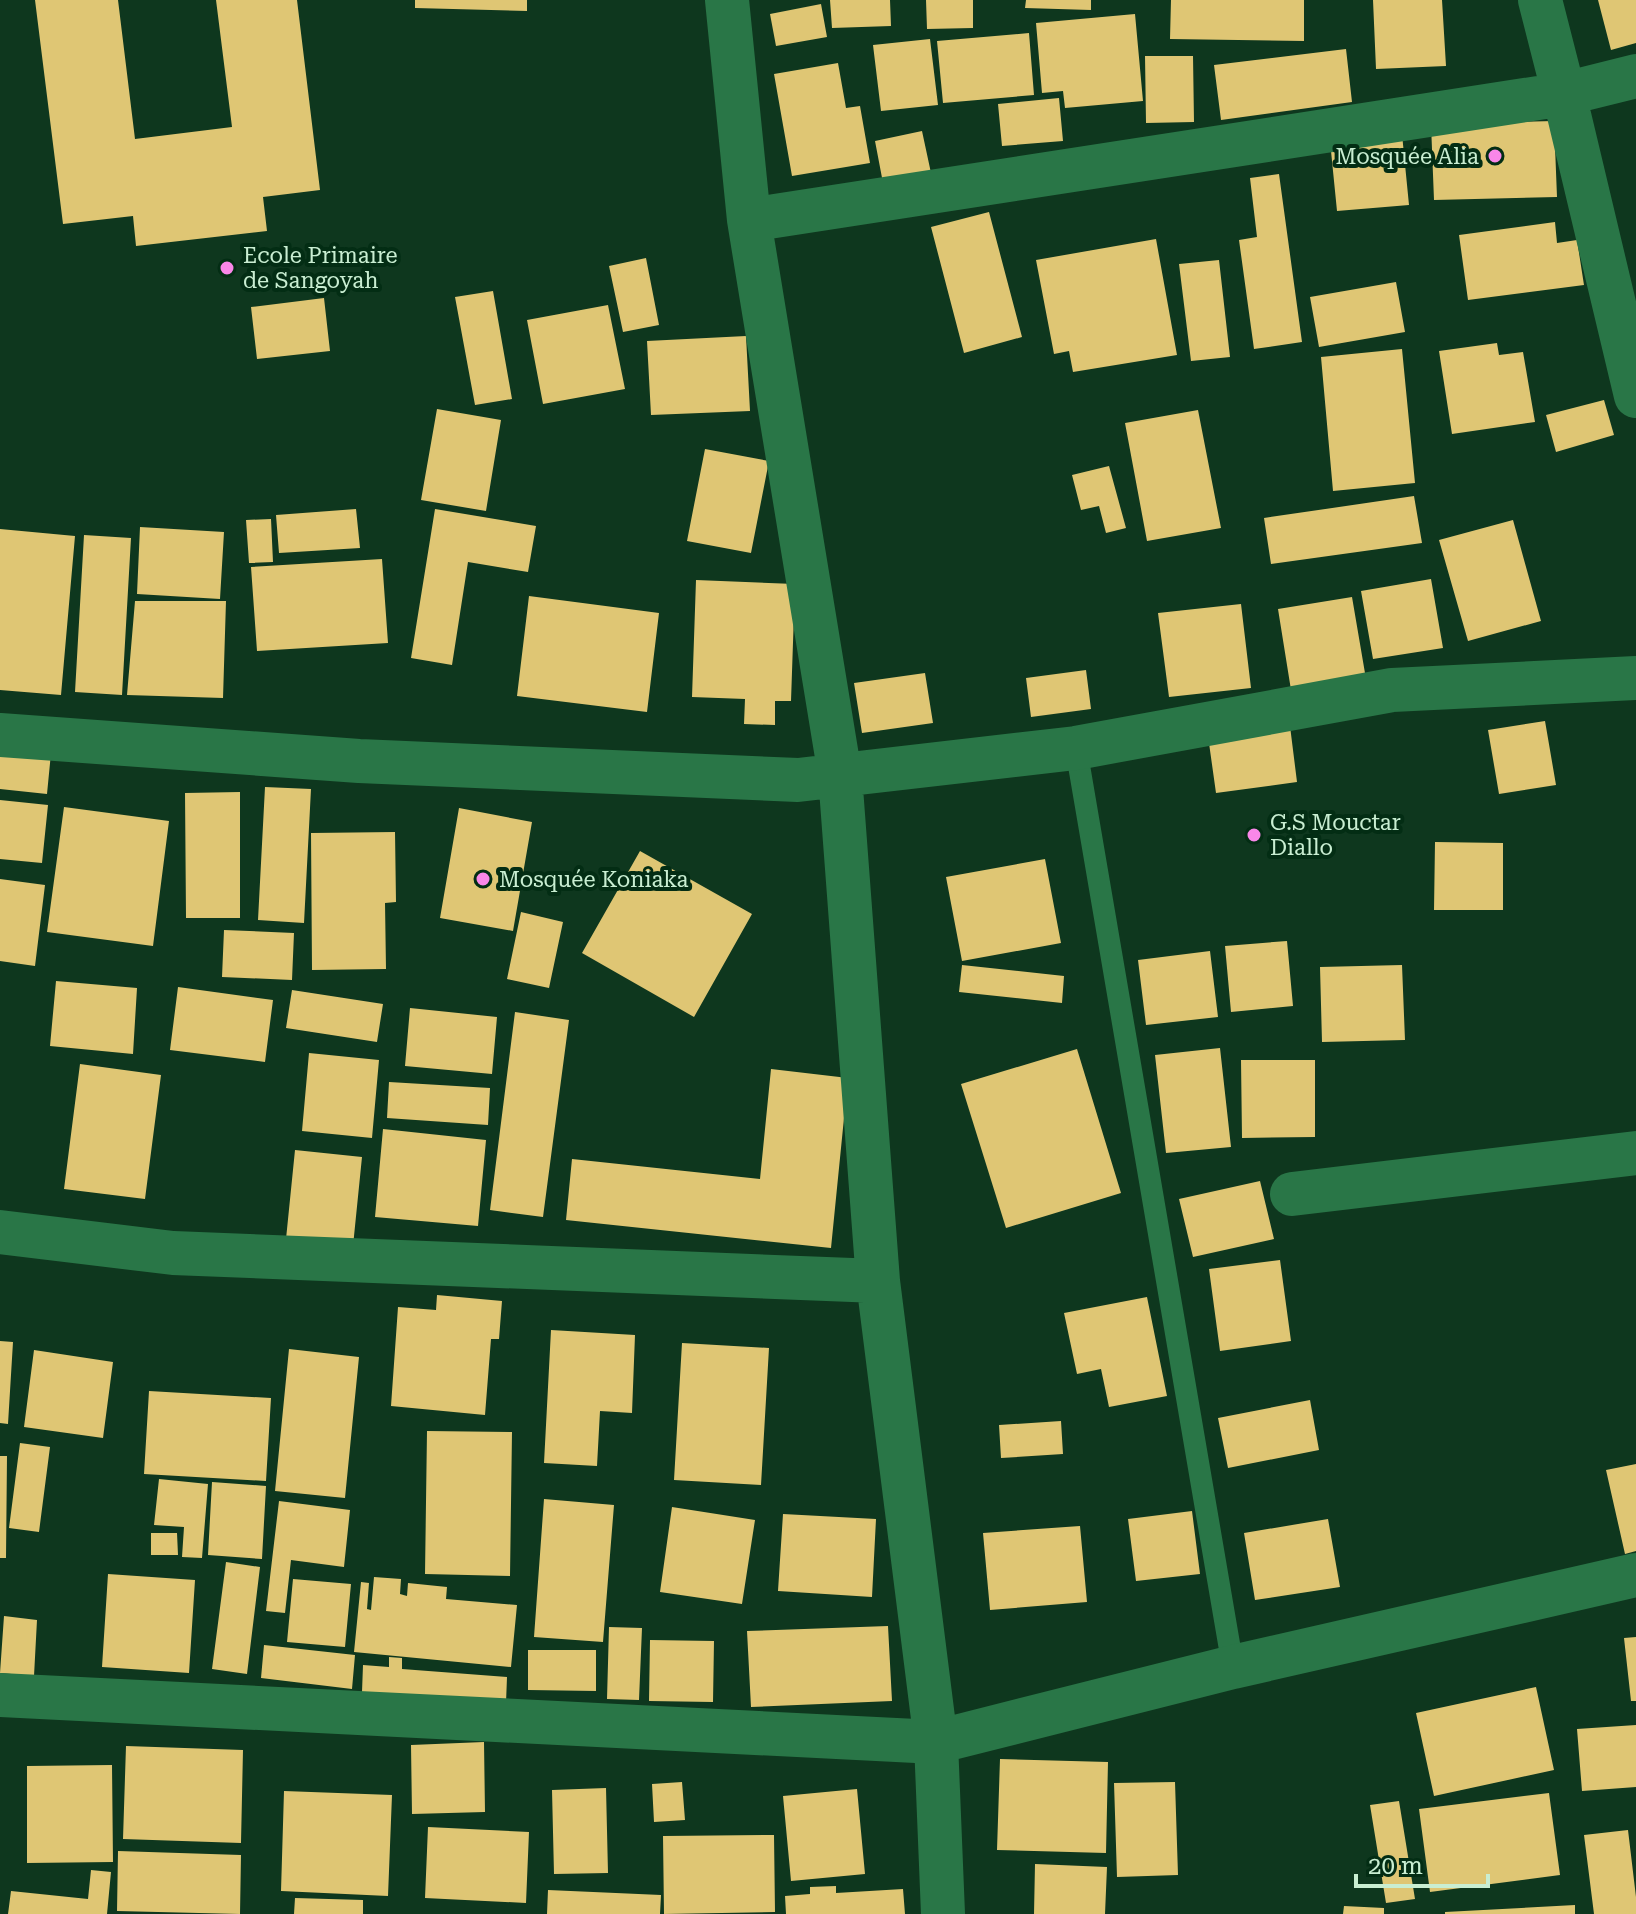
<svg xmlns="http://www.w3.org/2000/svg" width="1636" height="1914" font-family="'Roboto Serif',serif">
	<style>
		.building { fill: #dfc674 }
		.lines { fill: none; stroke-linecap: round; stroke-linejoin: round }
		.service { stroke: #297647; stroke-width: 22 }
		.minor { stroke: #297647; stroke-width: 44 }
		.poi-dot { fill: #f987e8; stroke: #032d14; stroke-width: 3 }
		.labels { text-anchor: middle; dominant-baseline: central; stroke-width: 8; stroke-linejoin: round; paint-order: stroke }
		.poi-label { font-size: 22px; fill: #c9eed2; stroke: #032d14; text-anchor: start }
	</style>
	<rect width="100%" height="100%" fill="#0e371e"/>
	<!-- building -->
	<path class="building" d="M35 0H118L135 139 232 127 216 0H297L320 190 263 197 267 231 136 246 133 216 63 224Z
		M415 0H527V11L415 8Z
		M830 0H890L891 26 832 28Z
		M926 0H973V28L927 29Z
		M1026 0H1091V10L1025 8Z
		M1171 0H1304V41L1170 39Z
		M1373 0H1442L1446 66 1376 69Z
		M1598 0H1636V43L1611 50Z
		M821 4 827 37 776 46 770 14Z
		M1135 14 1143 101 1065 108 1063 91 1042 93 1036 23Z
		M1029 33 1034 95 943 103 937 41Z
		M930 39 938 105 881 111 873 45Z
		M1346 49 1352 102 1221 120 1214 65Z
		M1145 56H1193L1194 122 1146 123Z
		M838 63 846 108 860 106 870 163 792 176 774 74Z
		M1059 98 1063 141 1002 146 998 104Z
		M1554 121 1557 197 1434 200 1431 124Z
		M922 131 931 173 883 183 875 141Z
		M1402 134 1409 205 1337 211 1330 141Z
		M1279 174 1302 342 1254 349 1239 240 1257 237 1250 178Z
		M989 212 1022 337 964 353 931 227Z
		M1555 222 1557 243 1577 240 1584 285 1468 300 1459 235Z
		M1156 239 1177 355 1073 372 1069 351 1054 354 1036 260Z
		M646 258 659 325 623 332 609 266Z
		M1219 260 1230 357 1191 361 1179 264Z
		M1396 282 1405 332 1319 347 1310 297Z
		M493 291 512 399 475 405 455 297Z
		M324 298 330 351 257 359 251 307Z
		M608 305 625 389 543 404 527 320Z
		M746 336 750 411 651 415 647 341Z
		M1497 343 1499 355 1523 352 1535 422 1452 434 1439 351Z
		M1402 349 1415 483 1333 491 1321 357Z
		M1604 400 1614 435 1556 452 1546 415Z
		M437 409 501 420 486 511 421 500Z
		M1198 410 1221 528 1147 541 1125 423Z
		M705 449 769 461 751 553 687 541Z
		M1109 466 1126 528 1106 533 1099 506 1081 510 1072 475Z
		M1414 496 1422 543 1271 564 1264 518Z
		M356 509 360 548 279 553 276 515Z
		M435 509 536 526 528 572 468 562 452 665 411 658Z
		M271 519 273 562 249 563 246 520Z
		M1513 520 1541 621 1468 641 1439 540Z
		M140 527 224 532 220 599 137 594Z
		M0 529 75 536 61 695 0 690Z
		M84 535 131 538 122 695 75 692Z
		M382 559 388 643 257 651 251 567Z
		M1431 579 1443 648 1373 659 1361 591Z
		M696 580 795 584 791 701H775V725L744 724 745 699 692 697Z
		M529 596 659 613 647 712 517 696Z
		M1352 597 1366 679 1291 690 1278 609Z
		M135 601H226L223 698 127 695Z
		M1241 604 1251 688 1169 697 1158 613Z
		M1086 670 1091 709 1031 717 1026 678Z
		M925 673 933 723 862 733 854 683Z
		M1545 721 1556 785 1499 794 1488 730Z
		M1290 726 1297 782 1216 793 1208 736Z
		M0 748 51 753 47 794 0 789Z
		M265 787 311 789 304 923 258 920Z
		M240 792V918H186L185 793Z
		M0 800 48 805 42 863 0 859Z
		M64 807 169 821 153 946 47 932Z
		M459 808 532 822 513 931 440 918Z
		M395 832 396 902 385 903 386 969 312 970 311 833Z
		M1435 842 1503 843V910H1434Z
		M640 851 752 914 694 1017 582 953Z
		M1045 859 1061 943 962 961 946 877Z
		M0 879 45 885 35 966 0 961Z
		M521 912 563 922 549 988 507 979Z
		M224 930 294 933 292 980 222 977Z
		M1287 941 1293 1006 1231 1012 1225 946Z
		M1210 951 1218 1017 1146 1025 1138 960Z
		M962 965 1064 976 1062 1003 959 992Z
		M1402 965 1405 1040 1322 1042 1320 967Z
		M56 981 137 988 133 1054 50 1046Z
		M178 987 273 1000 265 1062 170 1050Z
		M292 990 383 1004 377 1042 286 1028Z
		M410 1008 497 1017 492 1074 405 1066Z
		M515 1012 569 1020 543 1217 490 1210Z
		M1220 1048 1231 1147 1166 1153 1155 1055Z
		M1077 1049 1121 1193 1006 1228 961 1084Z
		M309 1053 379 1060 372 1138 302 1131Z
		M1241 1060H1315V1137L1242 1138Z
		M80 1064 161 1075 145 1199 64 1189Z
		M771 1069 848 1078 831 1248 566 1220 572 1159 760 1179Z
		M389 1082 490 1088 488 1125 387 1118Z
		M383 1129 486 1140 478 1226 375 1217Z
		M295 1150 362 1157 353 1246 286 1239Z
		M1260 1181 1274 1239 1193 1257 1179 1199Z
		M1280 1260 1291 1341 1220 1351 1209 1269Z
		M437 1295 502 1301 499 1339H491L485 1415 391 1406 398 1307 436 1310Z
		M1147 1297 1167 1396 1109 1407 1101 1369 1077 1374 1064 1313Z
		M551 1330 635 1335 632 1413 600 1411 597 1466 544 1463Z
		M0 1341 13 1342 8 1424 0 1423Z
		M682 1343 769 1348 761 1485 674 1480Z
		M289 1349 359 1357 345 1498 275 1491Z
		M34 1350 113 1362 103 1438 24 1427Z
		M149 1391 271 1398 266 1481 144 1474Z
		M1310 1400 1319 1450 1228 1468 1218 1418Z
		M1061 1421 1063 1454 1001 1458 999 1425Z
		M427 1431 512 1432 510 1576 425 1574Z
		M20 1443 50 1447 39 1532 9 1528Z
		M0 1456H7L6 1558H0Z
		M1636 1464V1551L1625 1554 1606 1470Z
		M159 1479 208 1484 202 1558 182 1557 184 1527 154 1525Z
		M212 1482 266 1486 262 1559 208 1555Z
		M544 1499 614 1505 603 1642 534 1637Z
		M279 1501 350 1510 344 1567 291 1560 285 1613 266 1611Z
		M672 1507 755 1520 742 1604 660 1592Z
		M1192 1511 1200 1574 1136 1581 1128 1519Z
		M783 1514 876 1519 872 1597 778 1591Z
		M1328 1519 1340 1587 1255 1600 1244 1533Z
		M1080 1526 1087 1602 990 1610 983 1533Z
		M151 1533H177L178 1555H151Z
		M226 1562 260 1567 247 1674 212 1669Z
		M108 1574 195 1580 189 1673 102 1667Z
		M374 1577 401 1579 400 1594 407 1596 408 1583 447 1587 446 1599 517 1605 511 1667 354 1652 361 1582 369 1583 367 1609 371 1610Z
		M293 1579 351 1584 345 1647 287 1642Z
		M4 1616 37 1620 34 1676 0 1673Z
		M888 1626 892 1701 751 1707 747 1631Z
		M609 1627 642 1628 639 1700 607 1699Z
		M1636 1637V1701H1631L1624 1638Z
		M650 1640 714 1641 713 1702 649 1701Z
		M264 1645 355 1655 352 1689 261 1678Z
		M528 1650H596V1691L528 1690Z
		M389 1657 402 1658V1669L507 1677 506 1703 362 1692 363 1665 389 1667Z
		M1536 1687 1554 1770 1434 1796 1416 1713Z
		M1636 1725V1787L1582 1791 1577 1729Z
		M484 1742 485 1812 412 1814 411 1745Z
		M126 1746 243 1750 241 1843 123 1839Z
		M1000 1759 1108 1762 1106 1853 997 1850Z
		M112 1765 113 1862 27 1863V1766Z
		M682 1782 685 1820 654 1822 652 1784Z
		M1175 1782 1178 1875 1117 1877 1114 1783Z
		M606 1788 608 1873 554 1874 552 1790Z
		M857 1789 865 1874 791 1881 783 1796Z
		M284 1791 392 1795 388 1896 281 1891Z
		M1549 1793 1560 1875 1430 1892 1419 1809Z
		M1399 1801 1415 1899 1386 1903 1370 1805Z
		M428 1827 529 1832 526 1903 425 1898Z
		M1628 1830 1636 1897V1914H1594L1584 1835Z
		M774 1835 775 1912 664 1914 663 1836Z
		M118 1851 241 1855 240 1914 117 1911Z
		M1035 1864 1107 1867 1105 1914H1034Z
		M91 1870 111 1872 107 1914H8L11 1891 88 1899Z
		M836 1886V1893L903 1889 905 1914H786L785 1896 810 1894V1887Z
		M548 1890 661 1895 660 1914H547Z
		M295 1898 363 1900V1914H294Z
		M1575 1905V1914H1445V1912Z
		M1344 1906 1384 1908V1914H1343Z"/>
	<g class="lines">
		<!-- service -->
		<path class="service" d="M1076 748 1233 1667"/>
		<!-- minor -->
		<path class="minor" d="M727 0 749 220 840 775 878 1281 936 1742 943 1914
			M1540 0 1564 94 1636 396
			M749 220 1564 94 1636 76
			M0 735 359 761 798 780 1076 748 1392 690 1636 678
			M1292 1194 1636 1153
			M0 1232 173 1253 878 1281
			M0 1695 936 1742 1233 1667 1636 1575"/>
	</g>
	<!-- markers -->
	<g class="poi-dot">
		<circle cx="1495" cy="156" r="8"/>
		<circle cx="227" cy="268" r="8"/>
		<circle cx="1254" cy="835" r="8"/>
		<circle cx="483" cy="879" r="8"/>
	</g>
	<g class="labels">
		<!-- poi labels -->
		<g class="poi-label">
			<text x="1479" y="156" text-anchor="end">Mosquée Alia</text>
			<text x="243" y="255">Ecole Primaire<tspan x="243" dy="25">de Sangoyah</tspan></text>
			<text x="1270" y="822">G.S Mouctar<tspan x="1270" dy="25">Diallo</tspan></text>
			<text x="499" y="879">Mosquée Koniaka</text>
		</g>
	</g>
	<!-- scale -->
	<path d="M1356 1874v12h132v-12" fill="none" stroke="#c9eed2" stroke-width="4"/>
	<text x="1368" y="1874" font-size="24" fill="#c9eed2" stroke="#032d14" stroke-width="6" paint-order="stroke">20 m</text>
</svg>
